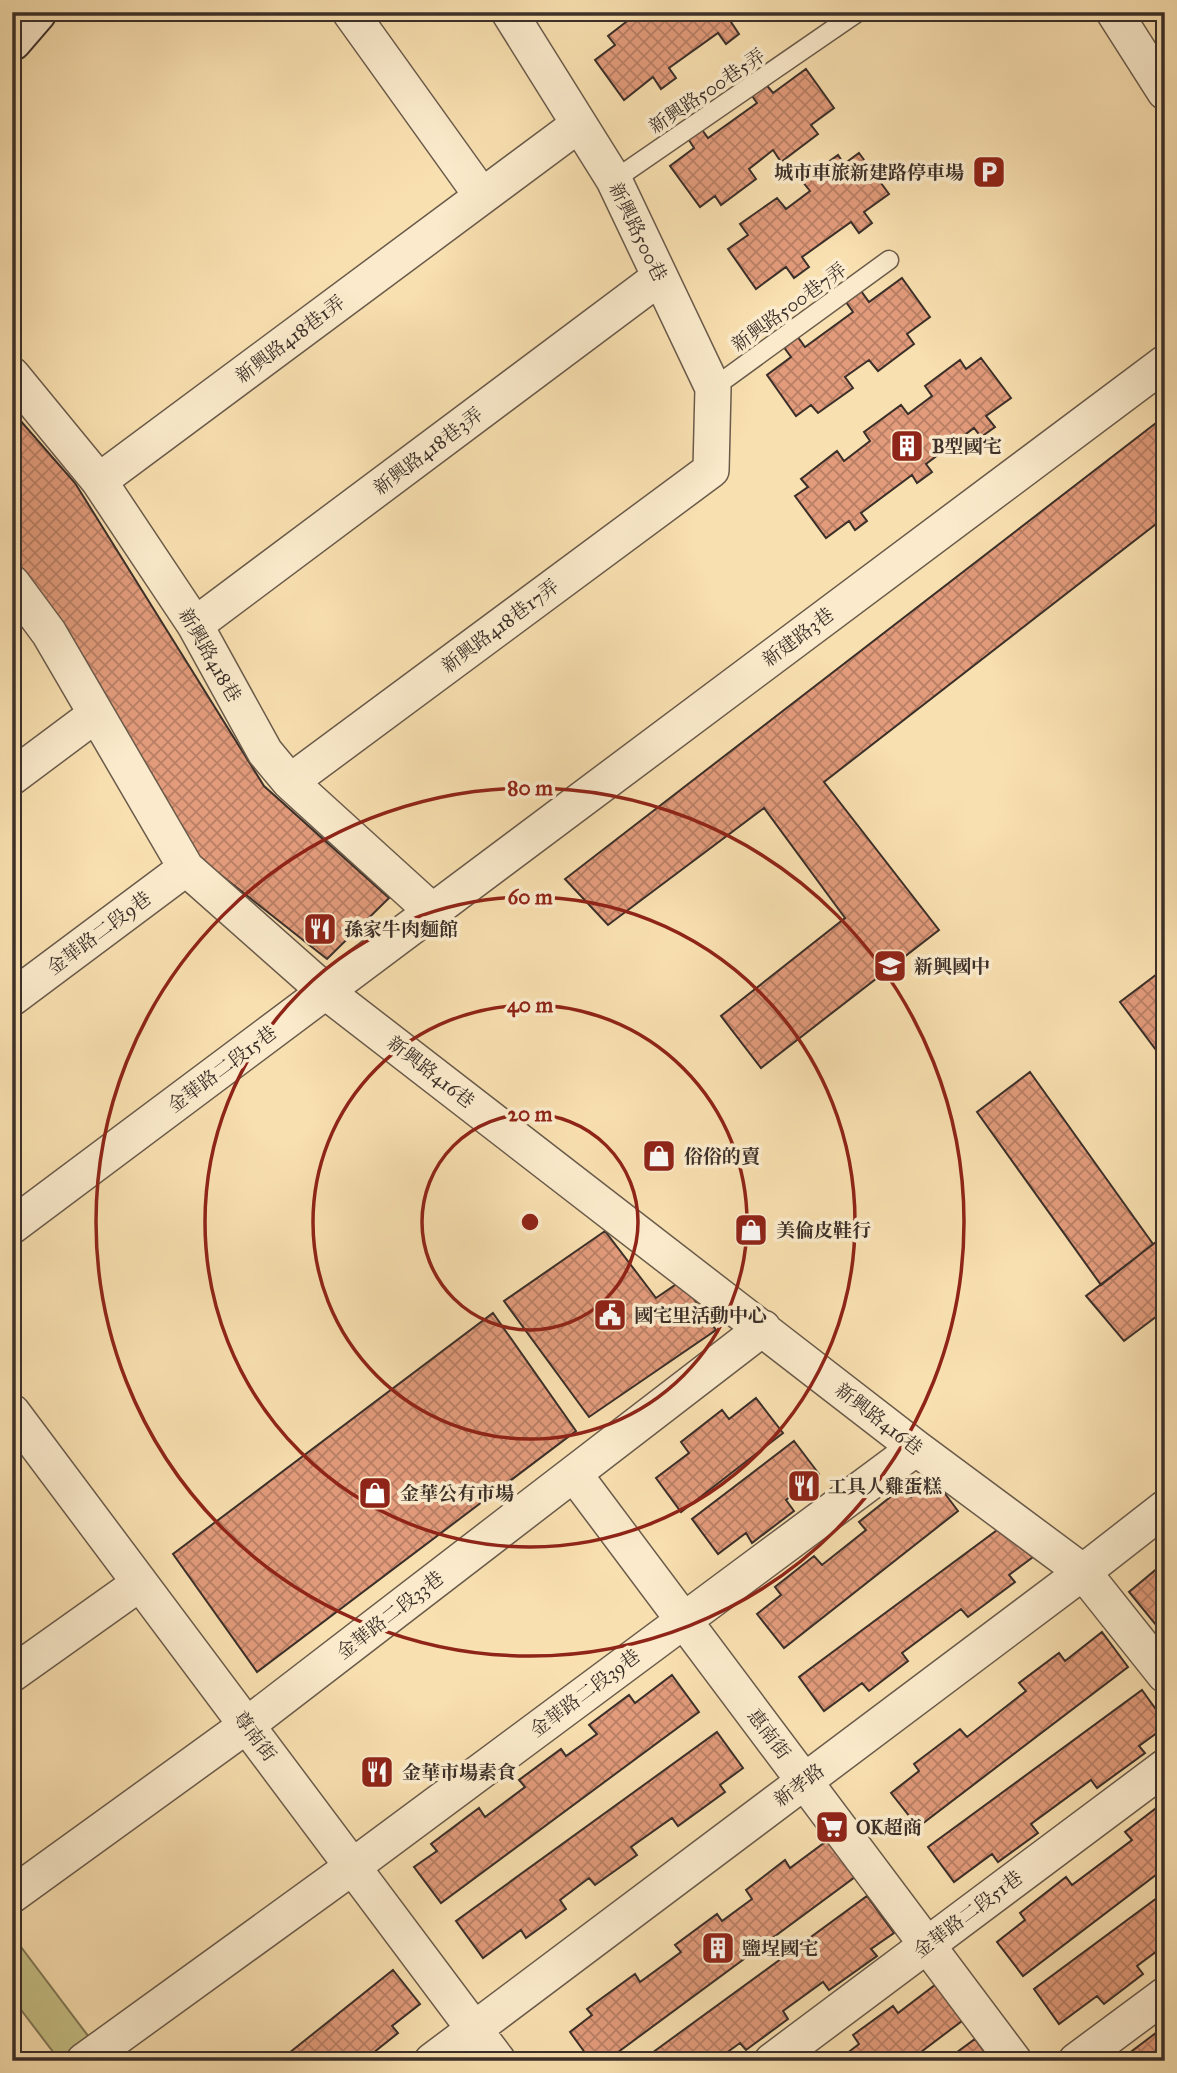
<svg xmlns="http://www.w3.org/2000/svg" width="1177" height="2073" font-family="'IM FELL Great Primer','Noto Serif TC',serif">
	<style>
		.green { fill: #c5c086; stroke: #807858; stroke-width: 2 }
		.building { fill: url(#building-cross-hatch); stroke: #3b2f29; stroke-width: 2 }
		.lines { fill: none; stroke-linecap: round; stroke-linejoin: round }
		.lane-casing { stroke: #6a5b4b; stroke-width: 21 }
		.street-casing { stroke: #6a5b4b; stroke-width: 38 }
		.secondary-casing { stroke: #3b2f29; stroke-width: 42 }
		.lane { stroke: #fbebcc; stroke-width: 18 }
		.street { stroke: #fbebcc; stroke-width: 35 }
		.secondary { stroke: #fbebcc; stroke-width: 38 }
		.ring { fill: none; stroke: #8f2418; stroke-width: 3.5 }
		.labels { text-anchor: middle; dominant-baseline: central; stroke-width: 7; stroke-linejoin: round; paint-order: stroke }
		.street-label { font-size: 19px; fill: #3b2f29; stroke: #fbebcc }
		.poi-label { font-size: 19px; font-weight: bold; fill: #3b2f29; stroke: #fbebcc; text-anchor: start }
		.centre { fill: #8f2418; stroke: #fbebcc; stroke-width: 3.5 }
		.ring-label { font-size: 21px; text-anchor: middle; font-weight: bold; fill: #8f2418; stroke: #fbebcc; stroke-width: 7; stroke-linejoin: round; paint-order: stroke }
	</style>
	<defs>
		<pattern id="building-cross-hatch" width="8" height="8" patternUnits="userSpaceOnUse" patternTransform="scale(1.75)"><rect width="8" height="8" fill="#e29b7b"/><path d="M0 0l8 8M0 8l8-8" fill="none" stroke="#b87f65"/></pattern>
	</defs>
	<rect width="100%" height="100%" fill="#f9e0b0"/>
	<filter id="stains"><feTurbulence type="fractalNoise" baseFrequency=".00286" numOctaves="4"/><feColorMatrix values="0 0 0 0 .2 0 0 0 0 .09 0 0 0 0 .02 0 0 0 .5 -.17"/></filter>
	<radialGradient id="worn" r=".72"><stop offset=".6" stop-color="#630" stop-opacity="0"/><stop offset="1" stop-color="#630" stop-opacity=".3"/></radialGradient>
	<!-- green -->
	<path class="green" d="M12 1935 107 2061H60L12 1998Z"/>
	<!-- building -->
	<path class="building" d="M639 12H647L653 20 663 12H745L731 22 739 34 726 44 718 33 669 68 676 78 661 89 653 77 624 100 595 60 615 45 608 36Z
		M806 69 834 108 811 125 818 134 781 162 773 150 749 169 756 179 721 205 715 196 700 207 670 166 694 148 687 137 700 127 708 138 757 103 750 93 764 82 773 93Z
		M859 153 889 194 864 212 872 223 859 233 851 222 802 257 809 267 794 278 786 267 756 289 728 249 748 235 740 224 777 198 786 209 810 191 802 181 838 155 844 164Z
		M902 278 930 317 907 334 914 344 878 371 869 360 845 377 853 388 818 413 811 405 796 416 767 375 791 357 783 346 797 336 805 347 853 312 846 302 861 291 869 302Z
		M981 358 1011 398 986 416 995 427 981 437 974 428 926 464 932 472 917 483 912 475 861 513 867 521 855 530 849 521 826 538 795 496 808 487 801 479 837 451 844 461 870 441 864 432 901 405 908 414 932 396 925 386 960 360 966 369Z
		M12 411 75 483 264 786 389 898 327 959 193 853 12 557Z
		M1165 416V517L824 782 939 930 761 1068 721 1016 845 918 764 808 608 925 565 879Z
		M1165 968V1062L1120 1002Z
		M1030 1072 1153 1244 1101 1285 977 1112Z
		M605 1231 656 1298 681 1281 716 1330 589 1417 504 1301Z
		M1165 1235V1310L1124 1341 1086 1296Z
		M493 1313 576 1431 257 1672 173 1554Z
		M756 1398 783 1433 681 1512 656 1478 689 1453 681 1442 722 1410 729 1419Z
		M794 1441 819 1474 786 1500 794 1511 752 1543 746 1533 718 1554 692 1519Z
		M934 1479 958 1511 784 1648 757 1614 781 1595 775 1587 814 1556 822 1565 866 1530 859 1522 903 1487 911 1497Z
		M1012 1519 1037 1554 1009 1575 1015 1582 968 1617 961 1609 902 1653 908 1661 869 1691 862 1683 824 1711 799 1677Z
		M1165 1562V1636L1129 1592Z
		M1102 1632 1128 1667 918 1827 891 1793 919 1771 914 1764 960 1729 967 1737 1026 1691 1019 1683 1059 1653 1065 1661Z
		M672 1675 699 1712 441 1903 414 1867 437 1851 431 1844 479 1808 485 1817 525 1787 519 1780 561 1749 566 1756 597 1734 589 1725 629 1695 635 1703Z
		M1142 1690 1165 1722V1727L1139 1746 1145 1753 1097 1788 1091 1780 1031 1824 1038 1833 998 1862 992 1854 954 1882 928 1847Z
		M717 1732 743 1768 720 1785 725 1792 678 1826 672 1818 631 1847 637 1855 595 1885 589 1878 560 1900 566 1909 526 1938 521 1930 483 1958 456 1921Z
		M1164 1802 1165 1868 1023 1976 997 1942 1025 1920 1020 1913 1066 1877 1072 1885 1132 1840 1125 1832Z
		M828 1840 855 1877 606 2061H591L570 2032 592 2015 587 2009 635 1974 640 1982 681 1952 675 1945 717 1914 722 1921 752 1899 746 1890 785 1860 790 1868Z
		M1165 1892V1945L1137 1966 1143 1974 1104 2004 1097 1996 1059 2024 1034 1989Z
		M867 1896 894 1933 871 1949 877 1956 829 1990 823 1982 783 2011 788 2019 746 2050 740 2043 715 2061H641Z
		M393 1970 420 2004 392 2026 398 2033 363 2061H279Z
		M935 1985 962 2021 909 2061H837L859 2044 853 2035 893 2006 898 2013Z
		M1165 2026V2061H1135L1138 2059 1132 2051Z
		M975 2039 991 2061H945Z"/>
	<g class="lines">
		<defs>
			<path id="lane" d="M614 180 858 12
				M713 388 889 260"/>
			<path id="street" d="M350 12 482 196
				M1114 12 1165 92
				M12 375 99 481 195 625 265 752 290 782 432 911
				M99 481 578 125
				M12 583 49 633 186 868 325 991 916 1448 1083 1572 1165 1675
				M195 625 660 277
				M12 777 95 715
				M290 782 711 470 713 388 614 180 509 12
				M12 998 186 868
				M12 1226 1165 363
				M12 1412 498 2061
				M574 1474 1014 2061
				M12 1674 140 1583
				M12 1895 247 1725 763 1328
				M84 2061 352 1867 916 1448
				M432 2061 1083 1572 1165 1508
				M772 2061 1165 1767
				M1076 2061 1165 1995"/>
			<path id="secondary" d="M12 41 37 12"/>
		</defs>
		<!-- lane casing -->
		<use href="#lane" class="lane-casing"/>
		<!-- street casing -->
		<use href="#street" class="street-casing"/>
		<!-- secondary casing -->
		<use href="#secondary" class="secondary-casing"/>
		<!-- lane -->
		<use href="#lane" class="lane"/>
		<!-- street -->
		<use href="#street" class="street"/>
		<!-- secondary -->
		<use href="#secondary" class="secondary"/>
	</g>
	<!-- distance rings -->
	<g class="ring">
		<circle cx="530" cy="1222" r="108"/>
		<circle cx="530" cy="1222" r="217"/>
		<circle cx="530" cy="1222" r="325"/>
		<circle cx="530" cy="1222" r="434"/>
	</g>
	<!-- icons -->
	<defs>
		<symbol id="parking-square" viewBox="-11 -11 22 22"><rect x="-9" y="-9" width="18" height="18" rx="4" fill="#8f2418" stroke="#fbebcc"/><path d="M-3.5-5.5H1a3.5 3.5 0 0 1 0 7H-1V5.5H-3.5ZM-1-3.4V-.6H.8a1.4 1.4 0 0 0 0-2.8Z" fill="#fff"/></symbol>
		<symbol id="building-square" viewBox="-11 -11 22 22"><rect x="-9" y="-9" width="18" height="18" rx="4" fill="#8f2418" stroke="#fbebcc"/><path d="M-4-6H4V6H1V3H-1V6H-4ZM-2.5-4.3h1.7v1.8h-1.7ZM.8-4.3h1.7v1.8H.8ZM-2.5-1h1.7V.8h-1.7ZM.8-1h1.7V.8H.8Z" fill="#fff"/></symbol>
		<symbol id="restaurant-square" viewBox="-11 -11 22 22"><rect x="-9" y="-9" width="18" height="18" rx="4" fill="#8f2418" stroke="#fbebcc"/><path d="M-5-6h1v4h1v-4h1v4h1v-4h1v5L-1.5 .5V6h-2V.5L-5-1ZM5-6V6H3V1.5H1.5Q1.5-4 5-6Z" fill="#fff"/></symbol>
		<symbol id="school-square" viewBox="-11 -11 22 22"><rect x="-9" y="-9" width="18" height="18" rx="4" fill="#8f2418" stroke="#fbebcc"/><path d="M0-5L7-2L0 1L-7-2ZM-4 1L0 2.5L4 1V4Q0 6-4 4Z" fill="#fff"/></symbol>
		<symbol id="shop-square" viewBox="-11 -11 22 22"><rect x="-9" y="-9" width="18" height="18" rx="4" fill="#8f2418" stroke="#fbebcc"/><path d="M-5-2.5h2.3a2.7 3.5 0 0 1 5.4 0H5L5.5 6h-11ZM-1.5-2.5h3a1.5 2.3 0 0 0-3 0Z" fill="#fff"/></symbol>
		<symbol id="civic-square" viewBox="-11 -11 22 22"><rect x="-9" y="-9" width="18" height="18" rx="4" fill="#8f2418" stroke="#fbebcc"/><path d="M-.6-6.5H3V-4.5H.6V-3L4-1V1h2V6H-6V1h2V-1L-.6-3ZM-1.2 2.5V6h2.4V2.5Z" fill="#fff"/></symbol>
		<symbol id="supermarket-square" viewBox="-11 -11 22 22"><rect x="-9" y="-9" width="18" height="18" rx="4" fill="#8f2418" stroke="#fbebcc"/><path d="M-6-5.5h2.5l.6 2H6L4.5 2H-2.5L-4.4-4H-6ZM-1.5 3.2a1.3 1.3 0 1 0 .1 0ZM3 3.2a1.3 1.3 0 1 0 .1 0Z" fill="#fff"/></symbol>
	</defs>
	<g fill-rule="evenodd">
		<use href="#parking-square" x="970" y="153" width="38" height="38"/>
		<use href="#building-square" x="888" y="427" width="38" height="38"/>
		<use href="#restaurant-square" x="301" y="910" width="38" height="38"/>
		<use href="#school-square" x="871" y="947" width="38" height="38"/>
		<use href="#shop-square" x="640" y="1137" width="38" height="38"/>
		<use href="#shop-square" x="732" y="1211" width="38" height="38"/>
		<use href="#civic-square" x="591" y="1296" width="38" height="38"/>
		<use href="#restaurant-square" x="785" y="1467" width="38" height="38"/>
		<use href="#shop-square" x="356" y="1474" width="38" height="38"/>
		<use href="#restaurant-square" x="358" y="1753" width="38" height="38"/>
		<use href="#supermarket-square" x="813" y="1808" width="38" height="38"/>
		<use href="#building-square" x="699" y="1929" width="38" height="38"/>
	</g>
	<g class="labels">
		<!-- street labels -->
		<g class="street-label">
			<text transform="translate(707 91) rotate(-34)">新興路500巷5弄</text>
			<text transform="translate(638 232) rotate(64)">新興路500巷</text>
			<text transform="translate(789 307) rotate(-36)">新興路500巷7弄</text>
			<text transform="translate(290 339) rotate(-37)">新興路418巷1弄</text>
			<text transform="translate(428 451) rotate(-37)">新興路418巷3弄</text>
			<text transform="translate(500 626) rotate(-37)">新興路418巷17弄</text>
			<text transform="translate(798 637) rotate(-37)">新建路3巷</text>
			<text transform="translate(210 655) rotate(60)">新興路418巷</text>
			<text transform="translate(99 933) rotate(-37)">金華路二段9巷</text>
			<text transform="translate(222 1069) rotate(-37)">金華路二段15巷</text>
			<text transform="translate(431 1072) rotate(38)">新興路416巷</text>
			<text transform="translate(879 1419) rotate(38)">新興路416巷</text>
			<text transform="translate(390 1615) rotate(-38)">金華路二段33巷</text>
			<text transform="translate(585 1693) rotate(-37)">金華路二段39巷</text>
			<text transform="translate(769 1734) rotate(53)">惠南街</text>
			<text transform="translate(255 1736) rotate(53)">尊南街</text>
			<text transform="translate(799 1785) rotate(-37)">新孝路</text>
			<text transform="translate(968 1914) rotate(-37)">金華路二段51巷</text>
		</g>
		<!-- poi labels -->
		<g class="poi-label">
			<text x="964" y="172" text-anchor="end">城市車旅新建路停車場</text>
			<text x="932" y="446">B型國宅</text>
			<text x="344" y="929">孫家牛肉麵館</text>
			<text x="914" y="966">新興國中</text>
			<text x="684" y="1156">俗俗的賣</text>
			<text x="776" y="1230">美倫皮鞋行</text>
			<text x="634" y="1315">國宅里活動中心</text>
			<text x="828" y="1486">工具人雞蛋糕</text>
			<text x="400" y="1493">金華公有市場</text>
			<text x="402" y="1772">金華市場素食</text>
			<text x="856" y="1827">OK超商</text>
			<text x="742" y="1948">鹽埕國宅</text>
		</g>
	</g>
	<circle cx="530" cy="1222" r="10" class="centre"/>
	<g class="ring-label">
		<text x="530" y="795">80 m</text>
		<text x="530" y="904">60 m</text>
		<text x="530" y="1012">40 m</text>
		<text x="530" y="1121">20 m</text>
	</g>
	<!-- margin -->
	<rect width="1177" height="2073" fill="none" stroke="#f9e0b0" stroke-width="42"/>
	<rect x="14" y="14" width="1149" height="2045" fill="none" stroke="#3b2f29" stroke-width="3.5"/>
	<rect x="21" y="21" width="1135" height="2031" fill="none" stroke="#3b2f29" stroke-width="2"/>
	<rect width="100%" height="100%" filter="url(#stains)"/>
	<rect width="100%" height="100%" fill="url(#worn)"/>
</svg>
